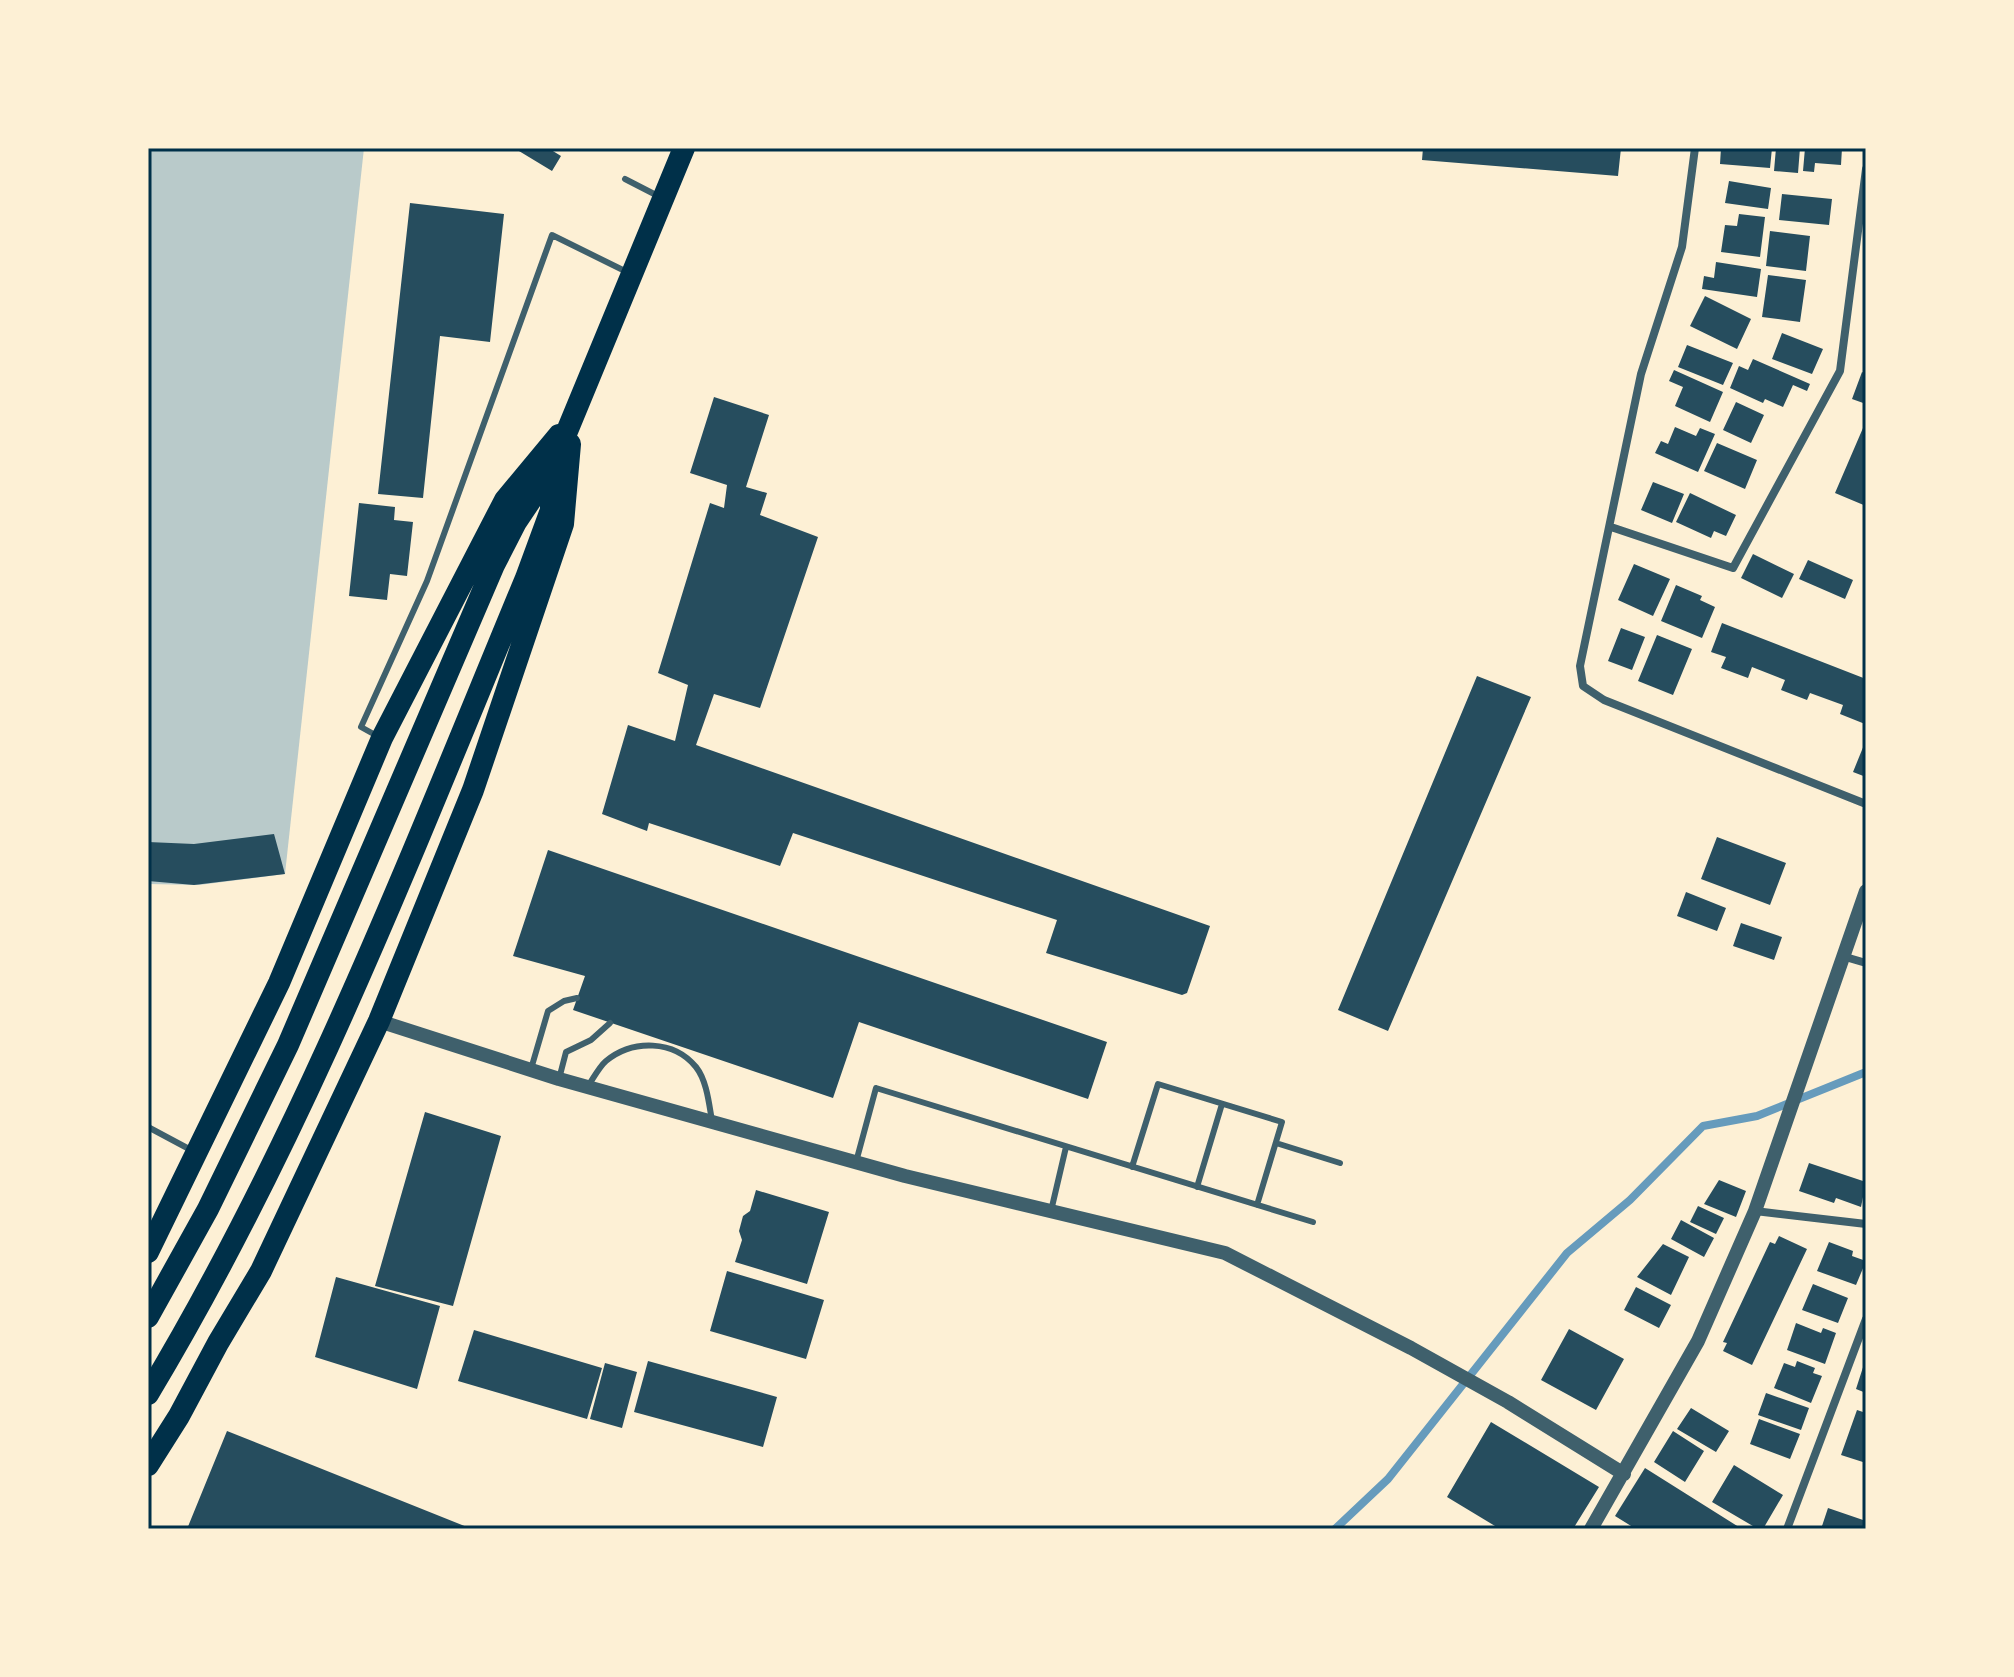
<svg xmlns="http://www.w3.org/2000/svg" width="2014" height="1677" font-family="'Times New Roman',serif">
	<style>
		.green { fill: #b9caca }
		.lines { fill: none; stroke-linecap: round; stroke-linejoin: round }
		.stream { stroke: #669bbc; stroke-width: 8 }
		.building { fill: #264d5e }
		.service { stroke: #3f606c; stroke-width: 6 }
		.minor { stroke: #3f606c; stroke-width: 8 }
		.tertiary { stroke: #3f606c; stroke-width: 14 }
		.trunk { stroke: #003049; stroke-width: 22 }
		.neatline { fill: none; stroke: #003049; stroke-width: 3 }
	</style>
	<rect width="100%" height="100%" fill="#fdf0d5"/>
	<!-- green -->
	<path class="green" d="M148 148H364L285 874 199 885 148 884Z"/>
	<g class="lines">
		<!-- stream -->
		<path class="stream" d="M1335 1529 1388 1479 1567 1253 1630 1200 1703 1126 1757 1116 1866 1072"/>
	</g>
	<!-- building -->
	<path class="building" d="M514 148H548L561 156 552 171Z
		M1423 148H1621L1618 176 1422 160Z
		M1721 148H1772L1770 168 1720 164Z
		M1776 148H1800L1798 173 1774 171Z
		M1805 148H1842L1841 165 1815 163 1814 172 1803 171Z
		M1729 181 1771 188 1768 209 1725 203Z
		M1782 194 1832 199 1829 225 1779 220Z
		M410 203 504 214 490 342 440 336 423 498 378 494Z
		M1739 214 1765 217 1760 257 1721 252 1725 225 1737 226Z
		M1770 231 1810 236 1806 271 1766 266Z
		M1716 262 1761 269 1757 297 1702 289 1704 276 1714 278Z
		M1768 275 1806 280 1800 322 1762 317Z
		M1705 296 1751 319 1737 349 1690 326Z
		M1782 333 1823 349 1812 374 1772 359Z
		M1687 345 1733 363 1723 385 1678 367Z
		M1753 359 1810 384 1807 391 1793 385 1783 407 1765 399 1763 403 1730 388 1739 366 1748 370Z
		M1674 370 1723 392 1710 422 1675 406 1683 387 1669 381Z
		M1862 372 1866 374V404L1852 399Z
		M714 397 769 415 746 487 767 493 760 515 818 537 760 708 714 694 696 745 1210 926 1187 993 1182 995 1046 953 1057 920 793 833 780 866 649 823 647 831 602 814 628 725 675 741 688 685 658 673 710 503 724 508 727 485 690 473Z
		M1736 402 1764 415 1751 443 1723 430Z
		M1866 421V506L1835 493Z
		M1675 427 1696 436 1700 428 1715 434 1698 472 1655 453 1661 441 1668 444Z
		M1717 443 1757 460 1745 489 1704 471Z
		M1653 482 1684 494 1672 523 1641 510Z
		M1690 493 1736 515 1726 536 1714 531 1711 538 1676 522Z
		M359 503 395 507 394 520 413 522 407 576 390 574 387 600 349 596Z
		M1753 554 1794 574 1782 598 1741 578Z
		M1808 560 1853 580 1845 599 1799 579Z
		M1634 564 1670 579 1653 616 1618 600Z
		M1676 585 1702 596 1700 600 1715 607 1702 638 1661 621Z
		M1722 623 1866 679 1865 724 1840 714 1843 705 1810 693 1807 700 1781 690 1785 680 1752 667 1748 678 1721 668 1726 657 1711 652Z
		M1621 628 1645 637 1632 670 1608 661Z
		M1657 635 1692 649 1673 695 1638 681Z
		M1477 676 1531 697 1388 1031 1338 1010Z
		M1866 740V777L1853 772Z
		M274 834 285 874 194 885 148 881V842L194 844Z
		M1717 837 1786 863 1770 905 1701 879Z
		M548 850 1107 1042 1088 1099 859 1022 833 1098 573 1010 585 976 513 956Z
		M1686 892 1726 908 1717 931 1677 916Z
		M1741 923 1782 937 1774 960 1733 946Z
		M425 1112 501 1136 453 1306 375 1286Z
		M1809 1163 1866 1182 1861 1207 1836 1198 1834 1203 1799 1191Z
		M1719 1180 1746 1191 1736 1217 1704 1204Z
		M756 1190 829 1212 807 1284 735 1262 742 1240 739 1231 743 1216 750 1211Z
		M1698 1206 1724 1218 1716 1234 1690 1222Z
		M1681 1220 1714 1238 1704 1257 1671 1239Z
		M1779 1236 1807 1249 1752 1365 1723 1351 1727 1343 1723 1342 1770 1242 1775 1244Z
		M1829 1242 1853 1251 1852 1256 1866 1261 1856 1285 1817 1271Z
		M1663 1244 1689 1257 1671 1295 1637 1277Z
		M727 1271 824 1300 806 1359 710 1331Z
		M336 1277 440 1306 417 1389 315 1357Z
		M1813 1284 1848 1298 1838 1323 1802 1310Z
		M1636 1287 1671 1305 1659 1328 1624 1310Z
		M1796 1323 1821 1333 1823 1328 1836 1333 1825 1364 1787 1350Z
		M1569 1329 1624 1359 1596 1410 1541 1380Z
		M474 1330 602 1368 587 1419 458 1381Z
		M648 1361 777 1397 763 1447 634 1412Z
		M1797 1361 1815 1368 1813 1373 1822 1376 1811 1403 1774 1388 1784 1363 1795 1367Z
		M1865 1361 1866 1362V1393L1856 1389Z
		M605 1363 637 1372 622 1428 590 1419Z
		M1766 1393 1809 1408 1801 1430 1758 1415Z
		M1691 1408 1729 1431 1716 1452 1677 1429Z
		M1857 1410 1866 1413V1463L1841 1455Z
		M1759 1419 1800 1434 1790 1459 1750 1444Z
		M1491 1422 1599 1487 1573 1529H1500L1447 1497Z
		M227 1431 472 1529H187Z
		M1673 1431 1704 1451 1685 1482 1654 1462Z
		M1734 1465 1783 1495 1763 1529H1758L1712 1502Z
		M1645 1468 1742 1529H1636L1615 1516Z
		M1828 1508 1866 1521V1529H1821Z"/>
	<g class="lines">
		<!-- service -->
		<path class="service" d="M625 179 660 197
			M379 737 361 727 427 581 552 235 629 273
			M531 1069 548 1011 564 1001 577 998
			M559 1079 566 1052 591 1040 610 1023
			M588 1086C593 1079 599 1067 606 1061 633 1039 674 1040 696 1067 707 1081 709 1104 712 1121
			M148 1127 191 1150
			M1276 1143 1340 1163
			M856 1162 876 1088 1313 1222
			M1132 1167 1158 1084 1282 1122 1257 1205
			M1197 1187 1222 1104
			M1051 1211 1066 1147"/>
		<!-- minor -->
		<path class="minor" d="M1695 148 1682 247 1641 374 1580 666 1583 686 1604 700 1866 804
			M1611 527 1733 568 1840 371 1866 169
			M1842 956 1866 963
			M1755 1211 1866 1224
			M1787 1529 1866 1319"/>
		<!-- tertiary -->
		<path class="tertiary" d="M379 1021 559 1079 905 1176 1225 1253 1411 1348 1508 1402 1624 1474
			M1591 1529 1698 1341 1755 1211 1866 891"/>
		<!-- trunk -->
		<path class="trunk" d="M148 1252 279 983 382 738 505 500 559 435
			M148 1317 208 1209 288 1045 494 565 516 522 551 470 684 148
			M148 1394C303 1136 411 855 526 578L551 510V491
			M148 1465 179 1416 218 1343 261 1271 379 1021 473 790 563 524 570 444"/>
	</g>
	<!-- border -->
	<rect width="2014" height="1677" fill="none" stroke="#fdf0d5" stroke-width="300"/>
	<rect x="150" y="150" width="1714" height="1377" class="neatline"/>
</svg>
